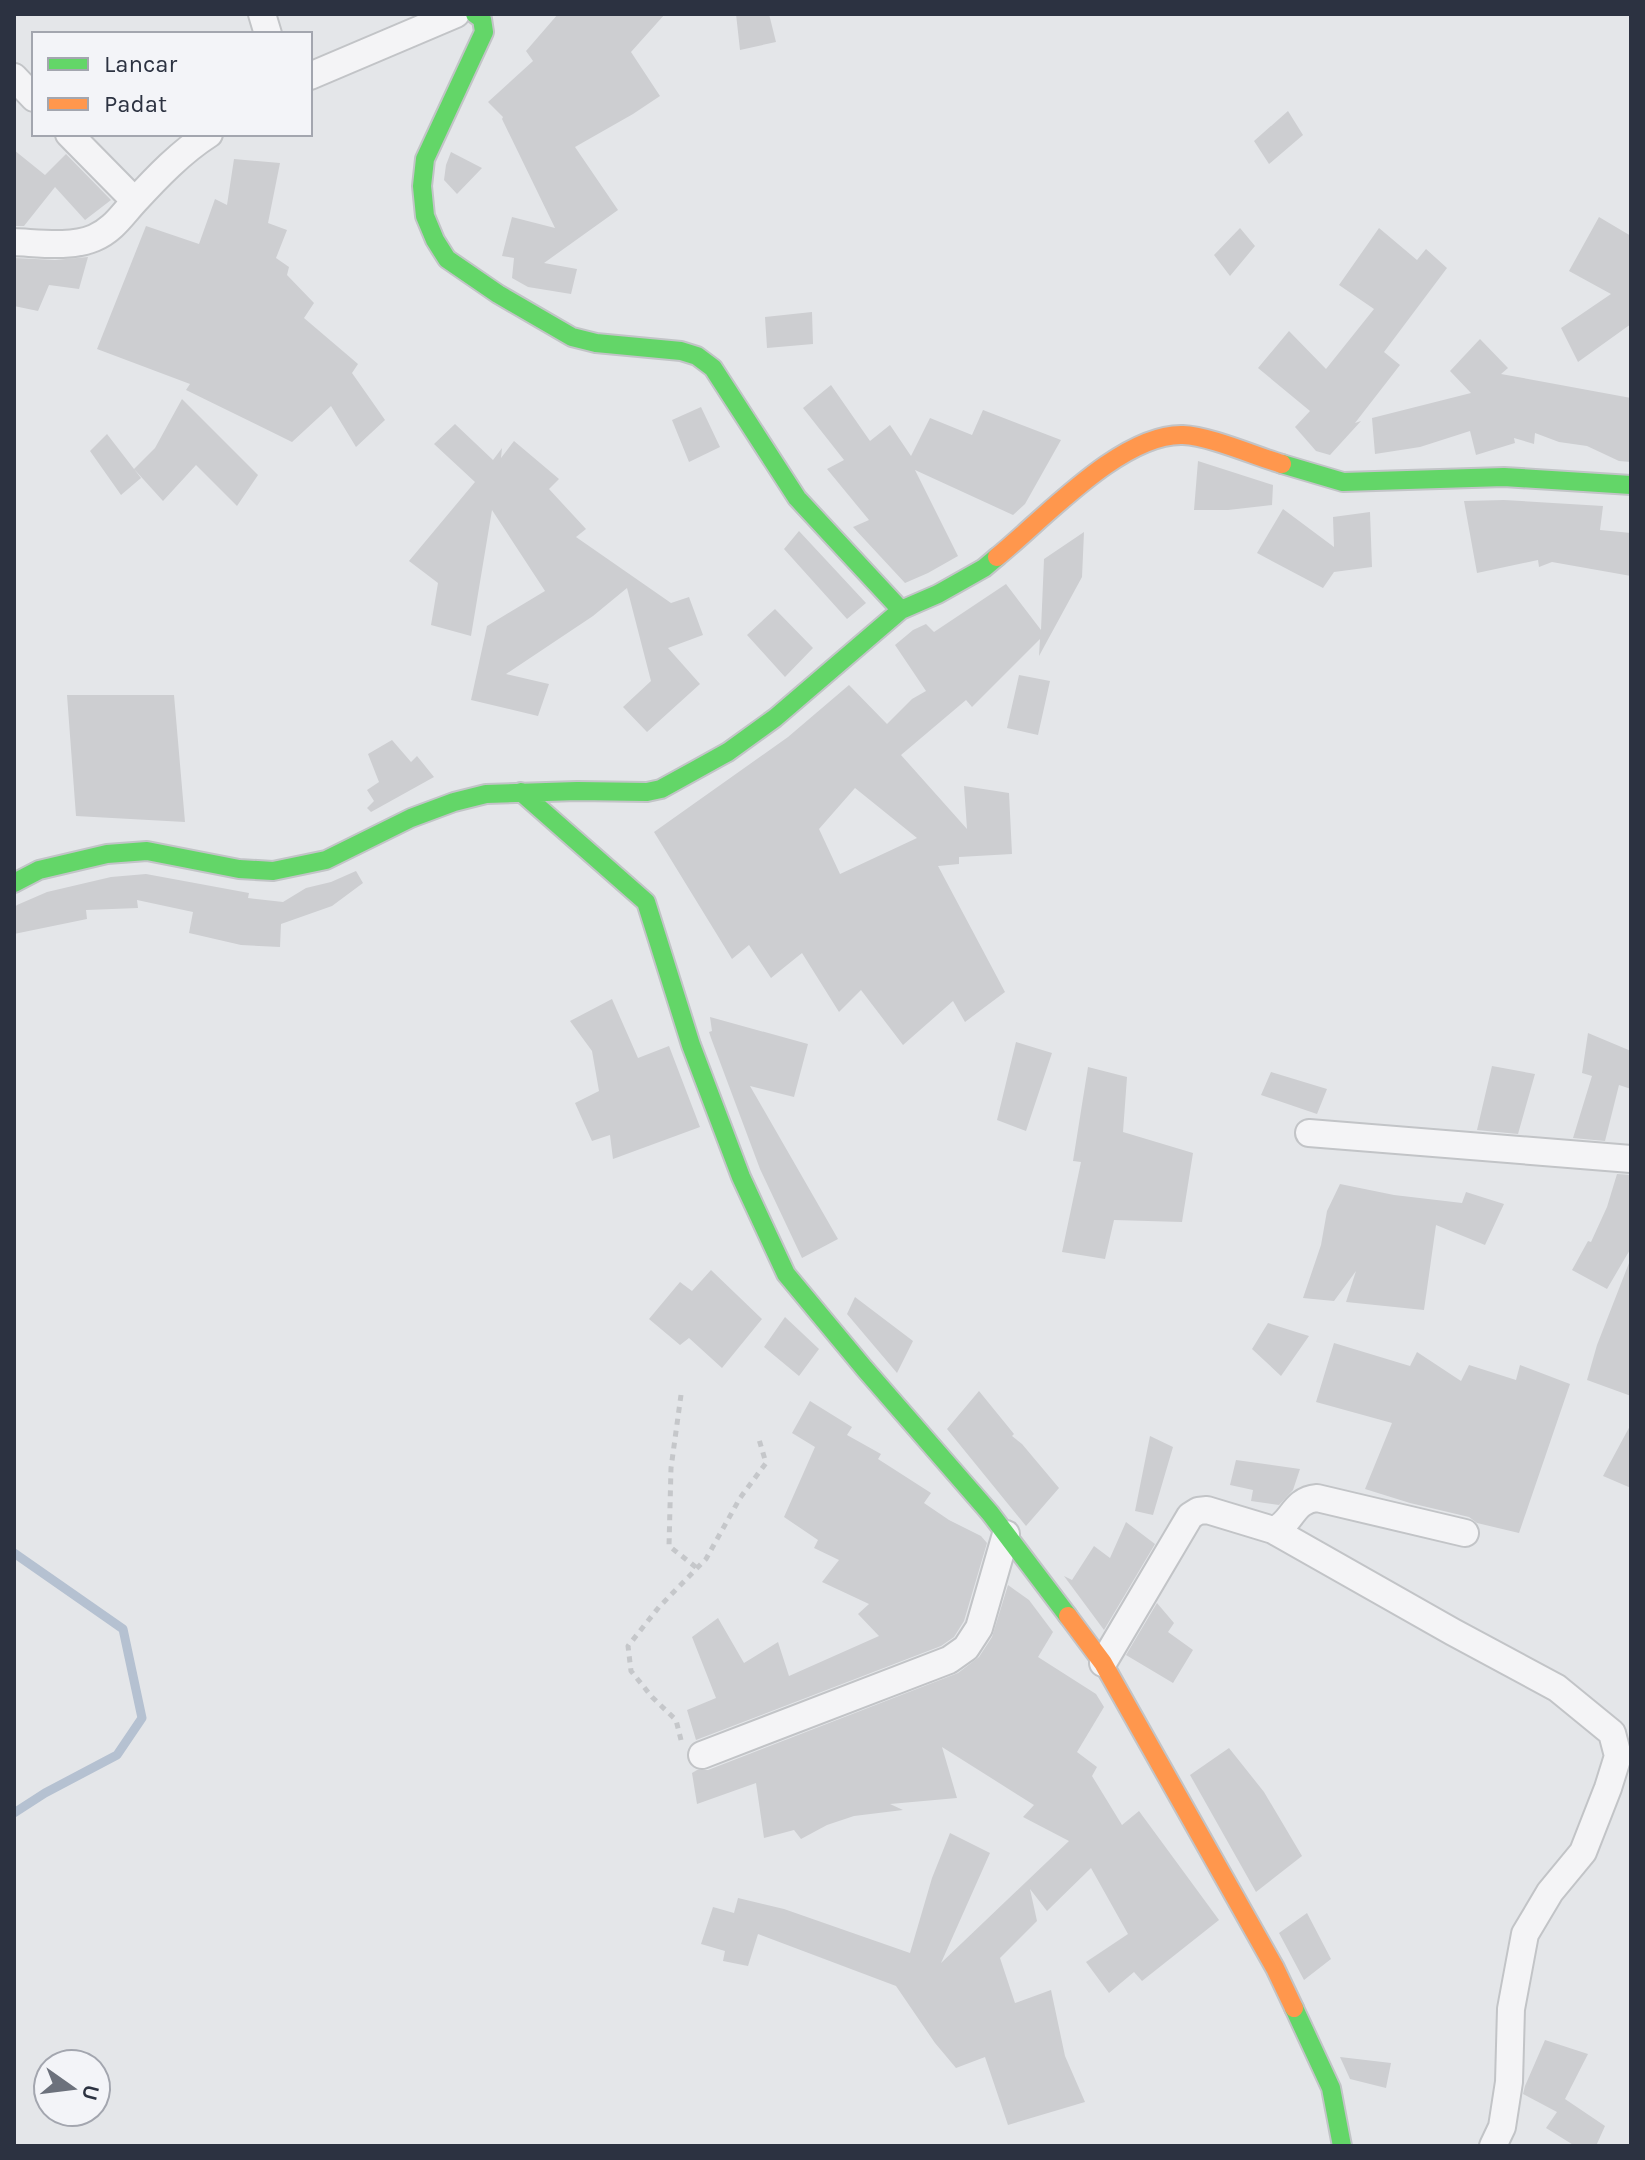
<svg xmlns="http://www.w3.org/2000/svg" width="1645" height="2160" font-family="Karla,sans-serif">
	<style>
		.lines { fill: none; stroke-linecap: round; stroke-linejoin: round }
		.stream { stroke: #b5c1d1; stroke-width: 9 }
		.building { fill: #cdced1; fill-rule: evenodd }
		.street-casing { stroke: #c2c4c7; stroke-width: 30 }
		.fast-casing { stroke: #c2c4c7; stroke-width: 22 }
		.slow-casing { stroke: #c2c4c7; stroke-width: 22 }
		.path { stroke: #c5c7ca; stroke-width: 5; stroke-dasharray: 6 6; stroke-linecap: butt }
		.street { stroke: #f4f4f6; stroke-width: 26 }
		.fast { stroke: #63d668; stroke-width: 18 }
		.slow { stroke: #ff974d; stroke-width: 18 }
	</style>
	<rect width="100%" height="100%" fill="#e4e6e9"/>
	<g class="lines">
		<!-- stream -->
		<path class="stream" d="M14 1553 123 1629 142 1718 117 1755 45 1793 14 1813"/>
	</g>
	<!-- building -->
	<path class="building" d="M558 14H665L631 52 660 96 633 114 575 147 618 210 544 263 577 269 571 294 528 287 512 278 514 258 502 256 512 217 555 228 502 119 503 117 488 102 533 61 526 51Z
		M736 14H769L776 42 740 50Z
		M1288 111 1303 135 1269 164 1254 141Z
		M14 150 45 175 66 154 111 200 85 220 55 187 24 226H14Z
		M451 152 482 168 457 194 444 180 446 165Z
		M234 159 280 163 268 223 287 230 276 258 289 267 287 275 314 303 304 318 358 364 352 373 385 420 356 447 331 406 292 442 186 390 190 384 97 349 146 226 199 244 215 199 227 205Z
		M1599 217 1631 236V324L1578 362 1561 328 1611 294 1569 271Z
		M1240 228 1255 246 1230 276 1214 255Z
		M1379 228 1417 260 1426 249 1447 268 1384 352 1400 365 1355 423 1361 421 1330 455 1316 451 1295 427 1310 411 1258 368 1289 331 1326 369 1374 309 1339 285Z
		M88 257 79 289 49 285 38 311 14 306V258L55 260Z
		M812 312 813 344 767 348 765 317Z
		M1480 339 1508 368 1501 374 1631 398V462L1619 461 1587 446 1559 442 1535 433 1534 444 1514 438 1515 443 1476 455 1470 431 1420 447 1375 454 1372 418 1471 393 1450 371Z
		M831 385 870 441 890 425 911 456 930 418 972 435 983 410 1061 440 1025 504 1013 515 915 470 958 556 928 573 905 583 853 527 869 520 827 469 844 460 803 408Z
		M182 399 258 475 237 506 196 465 163 501 134 469 141 478 121 495 90 451 107 434 134 469 155 448Z
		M701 407 720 447 689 462 672 420Z
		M455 424 493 460 502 448 501 458 514 441 559 479 549 489 586 529 576 537 671 603 689 597 703 635 668 648 700 684 647 732 623 707 651 681 627 588 593 616 506 674 549 684 538 716 471 700 487 626 545 591 492 510 471 636 431 625 438 583 409 561 475 482 434 444Z
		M1198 461 1273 485 1272 505 1228 510H1194Z
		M1504 500 1603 506 1600 530 1631 533V576L1552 562 1539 567 1538 560 1477 573 1464 501Z
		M1283 509 1334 547 1333 517 1370 512 1372 567 1334 572 1323 588 1257 553Z
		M799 531 866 603 847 619 784 549Z
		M1084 532 1082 577 1039 656 1040 639 972 707 966 700 901 755 967 829 964 786 1009 793 1012 854 959 857V864L938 866 1005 992 965 1022 953 1001 903 1045 861 990 839 1012 802 953 771 978 749 945 732 959 654 832 788 737 849 685 887 724 912 699 926 691 895 645 913 630 926 624 934 632 1006 584 1041 630 1044 559ZM855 788 917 838 840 874 819 829Z
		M775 609 813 648 785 677 747 635Z
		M1019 675 1050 681 1038 735 1007 728Z
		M67 695H174L185 822 76 816Z
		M392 740 411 762 417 756 434 777 371 812 367 808 374 801 367 790 379 782 368 754Z
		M356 871 363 883 332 906 281 924 280 947 241 945 189 933 193 912 137 900 138 908 86 910 87 919 14 934V908L17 905 47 892 111 877 146 874 249 893 248 898 283 902 306 888 331 882Z
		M612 999 638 1058 669 1046 700 1127 613 1159 610 1135 592 1141 575 1103 599 1091 592 1051 570 1021Z
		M710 1017 808 1044 794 1097 750 1086 838 1239 802 1258 760 1169 711 1038 709 1032 712 1031Z
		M1588 1033 1631 1051V1089L1619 1085 1605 1141 1573 1138 1592 1076 1582 1073Z
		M1016 1042 1052 1053 1026 1131 997 1120Z
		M1492 1066 1535 1074 1518 1134 1477 1130Z
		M1088 1067 1127 1077 1123 1132 1193 1153 1182 1222 1114 1220 1105 1259 1062 1252 1081 1162 1073 1161Z
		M1271 1072 1327 1089 1317 1114 1261 1095Z
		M1617 1174 1631 1175V1248L1607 1289 1572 1270 1588 1241 1591 1242 1607 1207Z
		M1340 1184 1394 1195 1462 1203 1466 1192 1504 1204 1485 1245 1436 1225 1424 1310 1346 1302 1356 1271 1334 1301 1303 1298 1321 1245 1327 1211Z
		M1629 1263H1631V1396L1587 1380 1597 1345Z
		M711 1270 762 1319 722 1368 689 1338 680 1345 649 1319 680 1282 692 1291Z
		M855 1297 913 1341 897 1373 847 1314Z
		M785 1317 819 1349 799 1376 764 1347Z
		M1268 1323 1309 1336 1281 1376 1252 1349Z
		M1334 1343 1410 1366 1417 1352 1461 1381 1469 1365 1516 1380 1520 1365 1570 1384 1519 1533 1477 1523 1469 1517 1410 1503 1365 1489 1392 1423 1316 1402Z
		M979 1391 1014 1434 1012 1436 1022 1444 1059 1488 1026 1526 947 1429Z
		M810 1401 852 1427 847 1435 881 1454 878 1459 931 1493 924 1503 949 1520 981 1536 987 1543 964 1621 954 1637 941 1646 696 1740 687 1710 716 1698 692 1637 718 1618 744 1663 778 1642 789 1676 879 1636 858 1614 869 1604 822 1582 839 1560 814 1548 818 1540 784 1517 815 1447 792 1433Z
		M1631 1424V1488L1603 1476Z
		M1150 1436 1173 1447 1153 1515 1135 1511Z
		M1236 1460 1300 1469 1293 1490 1279 1505 1251 1501 1253 1490 1230 1485Z
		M1126 1522 1155 1544 1104 1630 1064 1576 1072 1580 1094 1546 1110 1558Z
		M1008 1585 1029 1600 1053 1632 1038 1657 1096 1694 1104 1707 1077 1752 1097 1767 1092 1776 1122 1825 1139 1811 1219 1920 1142 1981 1134 1972 1109 1993 1086 1962 1128 1934 1091 1868 1047 1911 1030 1889 1037 1921 1000 1958 1015 2003 1051 1990 1065 2056 1085 2102 1008 2125 985 2057 956 2068 935 2043 896 1986 758 1934 748 1966 723 1961 725 1951 701 1944 713 1907 734 1913 738 1898 784 1909 910 1953 932 1878 950 1833 990 1853 941 1963 1069 1841 1023 1817 1034 1805 942 1747 957 1798 890 1804 903 1810 854 1816 827 1825 801 1839 794 1830 764 1838 756 1783 697 1804 692 1773 697 1770H708L958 1673 979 1657 992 1637Z
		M1157 1603 1174 1623 1168 1632 1193 1650 1173 1683 1126 1655Z
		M1229 1748 1264 1792 1302 1856 1256 1892 1190 1775Z
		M1307 1913 1331 1959 1304 1980 1279 1933Z
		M1545 2040 1588 2054 1565 2099 1605 2126 1596 2146H1575L1546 2128 1557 2112 1523 2094 1525 2086Z
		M1340 2057 1391 2063 1386 2088 1350 2079Z"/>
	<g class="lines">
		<defs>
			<path id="street" d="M262 14 268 34
				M310 76 456 14
				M14 77 34 98
				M69 134 135 201
				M14 242C39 243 70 248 94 238 113 230 122 215 135 201 157 177 181 152 209 134
				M1309 1133 1631 1159
				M1273 1530 1453 1632 1557 1688 1612 1733 1618 1756 1608 1788 1583 1852 1550 1892 1525 1934 1511 2009 1509 2082 1502 2127 1493 2146
				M1103 1663 1190 1516 1198 1511 1207 1510 1273 1530C1292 1525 1292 1500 1317 1498L1465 1533
				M702 1755 949 1660 966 1648 979 1628 1006 1534"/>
			<path id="fast" d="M475 14 482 19 484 32 425 159 422 186 425 216 435 240 447 259 498 294 572 337 596 343 681 351 697 356 713 368 797 498 901 610
				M1282 464 1343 482 1504 477 1631 485
				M521 792 646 902 691 1045 741 1177 786 1274 864 1368 990 1513 1068 1616
				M14 883 39 870 107 854 147 851 239 869 273 871 326 860 411 818 454 802 486 794 577 791 647 792 661 789 728 752 775 718 901 610 938 594 984 568 997 557
				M1294 2008 1331 2088 1342 2146"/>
			<path id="slow" d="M997 557C1043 520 1121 433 1183 435 1210 436 1255 456 1282 464
				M1068 1616 1103 1663 1275 1968 1294 2008"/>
		</defs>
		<!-- street casing -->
		<use href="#street" class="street-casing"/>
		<!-- fast casing -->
		<use href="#fast" class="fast-casing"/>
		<!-- slow casing -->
		<use href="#slow" class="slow-casing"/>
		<!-- path -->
		<path class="path" d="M681 1395 671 1468 669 1546 697 1568
			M681 1740 676 1720 652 1697 631 1671 628 1646 659 1607 706 1559 740 1498 766 1463 758 1436"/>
		<!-- street -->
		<use href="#street" class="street"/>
		<!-- fast -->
		<use href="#fast" class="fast"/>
		<!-- slow -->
		<use href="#slow" class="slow"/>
	</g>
	<!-- border -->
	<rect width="1645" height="2160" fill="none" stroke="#2c3241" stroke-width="32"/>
	<!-- legend -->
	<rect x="32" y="32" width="280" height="104" fill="#f3f4f8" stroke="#a3a6af" stroke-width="2"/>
	<rect x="48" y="58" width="40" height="12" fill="#63d668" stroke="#a3a6af" stroke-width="2"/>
	<text x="104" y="72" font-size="24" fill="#2c3241">Lancar</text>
	<rect x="48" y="98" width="40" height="12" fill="#ff974d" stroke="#a3a6af" stroke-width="2"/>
	<text x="104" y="112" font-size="24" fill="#2c3241">Padat</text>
	<!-- north arrow -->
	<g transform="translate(72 2088) rotate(104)"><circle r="38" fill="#f3f4f8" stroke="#a3a6af" stroke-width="2"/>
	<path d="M0-6L14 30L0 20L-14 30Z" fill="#6c717c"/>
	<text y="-12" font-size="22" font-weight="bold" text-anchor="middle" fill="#2c3241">U</text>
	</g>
</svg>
